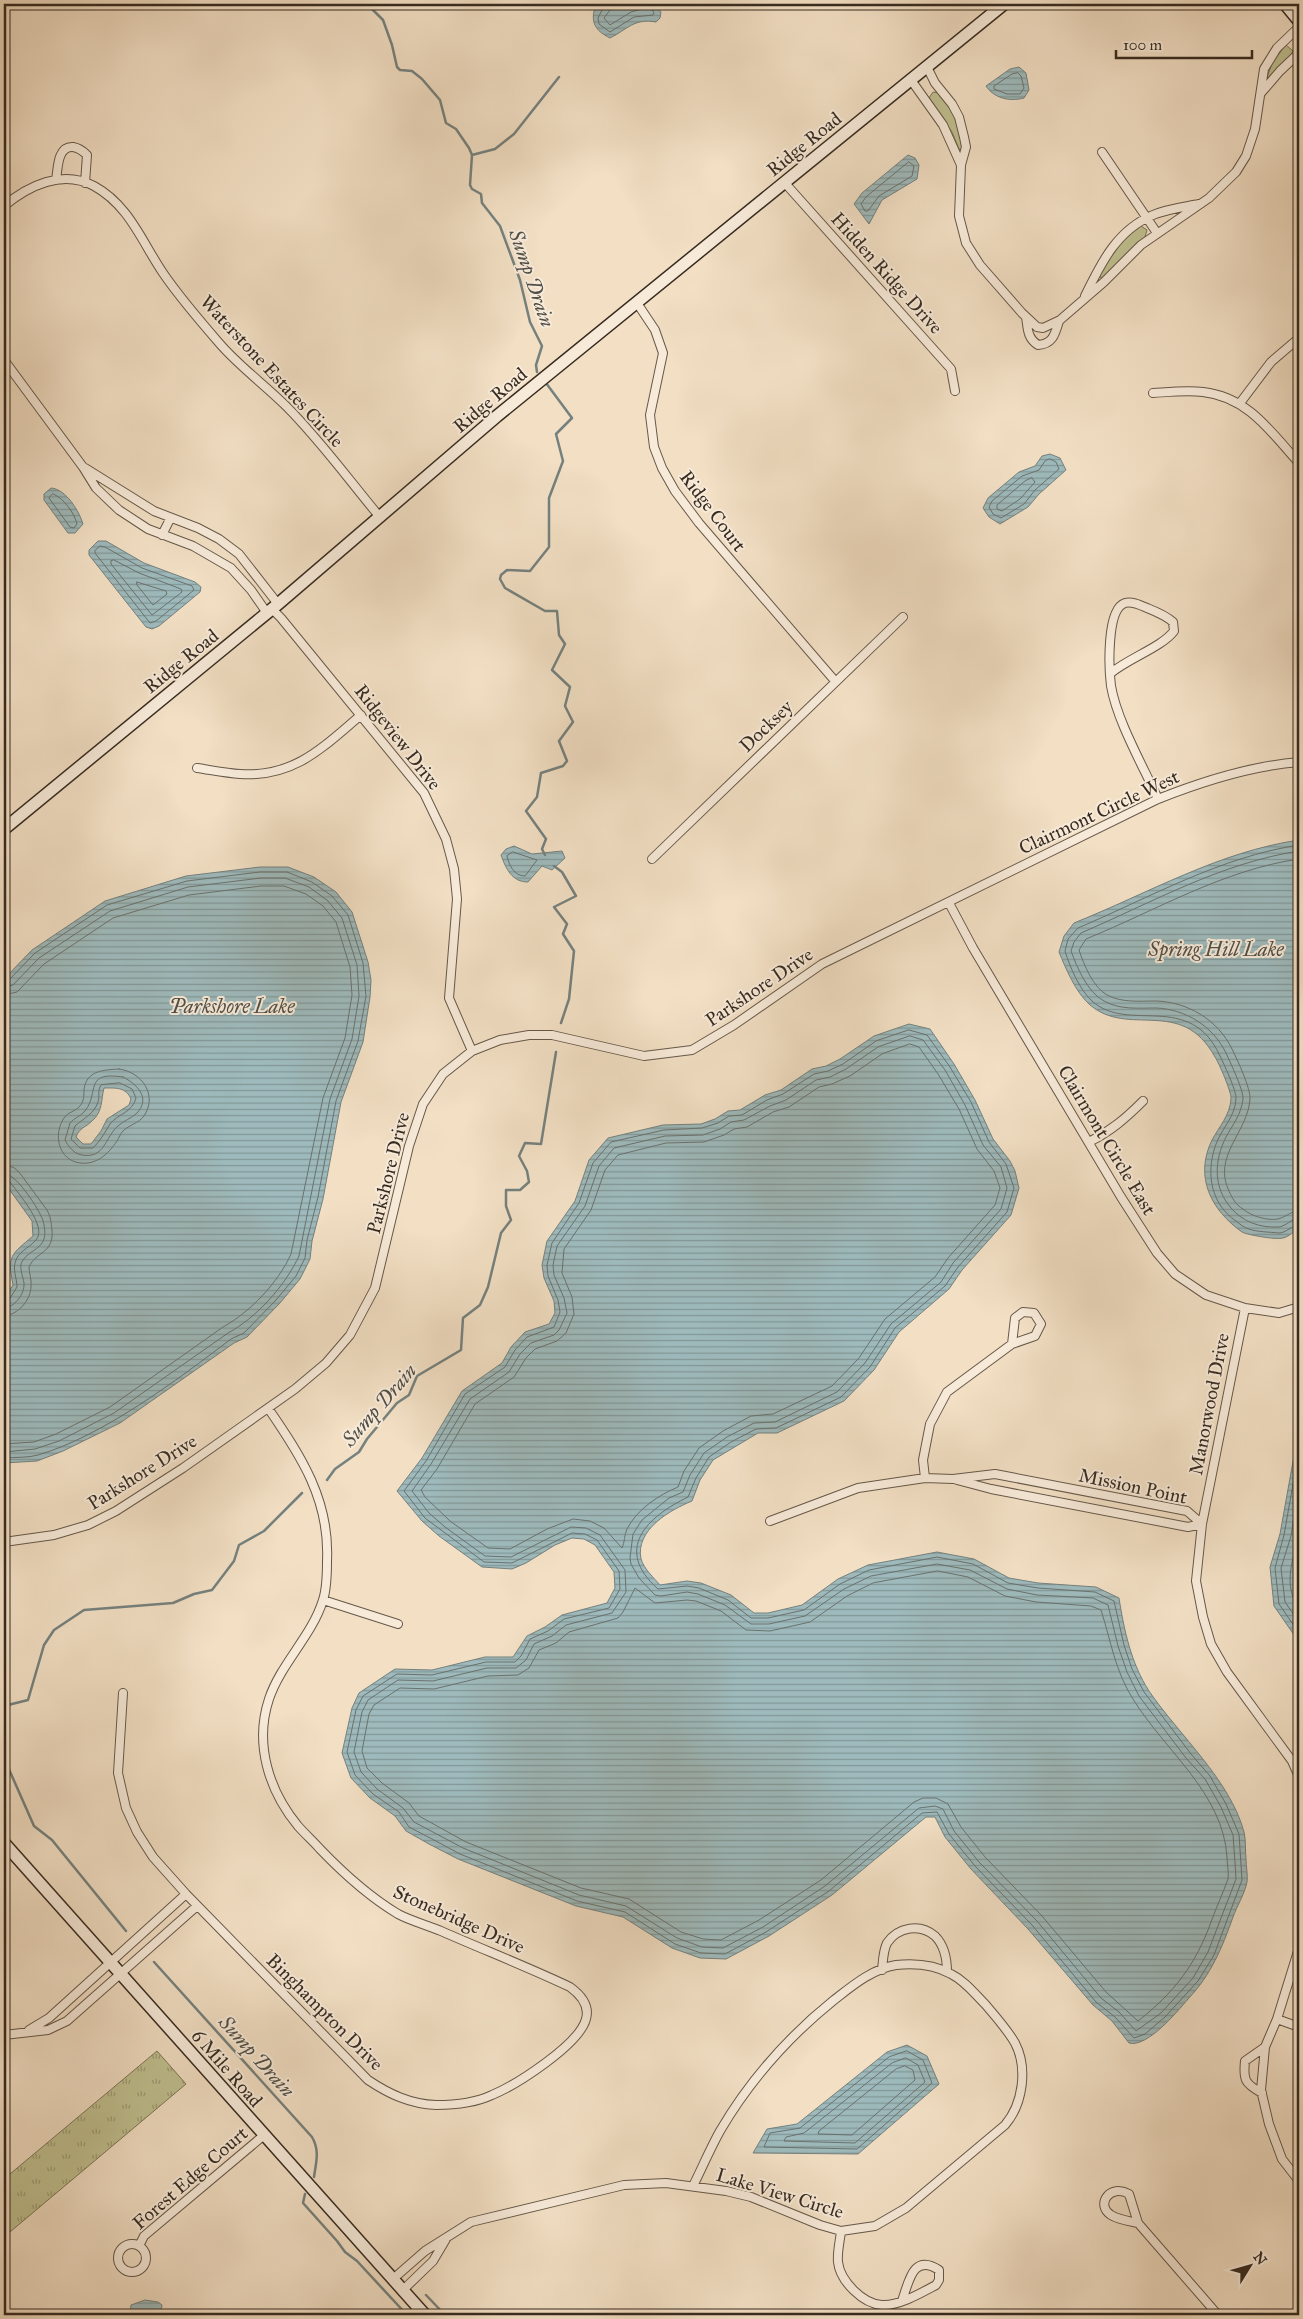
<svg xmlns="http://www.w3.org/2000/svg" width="1303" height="2319" font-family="'IM FELL Great Primer',serif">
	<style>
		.grass { fill: #c0c090; stroke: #7c7658 }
		.park { fill: url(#park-tufts); stroke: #7c7658 }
		.water { fill: url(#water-rules); stroke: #75817e; fill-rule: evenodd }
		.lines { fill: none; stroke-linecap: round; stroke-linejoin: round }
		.shore { stroke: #6a726e; stroke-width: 1 }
		.stream { stroke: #75817e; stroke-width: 2.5 }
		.street-casing { stroke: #665849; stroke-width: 10 }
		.secondary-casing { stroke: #372b20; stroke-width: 14 }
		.street { stroke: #f7ead9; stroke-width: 8 }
		.secondary { stroke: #f7ead9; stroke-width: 11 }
		.labels { text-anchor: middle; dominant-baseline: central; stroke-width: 4; stroke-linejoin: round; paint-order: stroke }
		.street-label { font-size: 19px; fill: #372b20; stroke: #f7ead9 }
		.water-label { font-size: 20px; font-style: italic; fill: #514f47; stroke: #f7ead9 }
	</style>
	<defs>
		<pattern id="park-tufts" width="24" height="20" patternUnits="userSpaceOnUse" patternTransform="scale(1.25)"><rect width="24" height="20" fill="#c0c090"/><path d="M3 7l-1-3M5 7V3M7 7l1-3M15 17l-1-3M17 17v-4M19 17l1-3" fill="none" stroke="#9d9c75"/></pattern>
		<pattern id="water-rules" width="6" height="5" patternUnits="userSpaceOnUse" patternTransform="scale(1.25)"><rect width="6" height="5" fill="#9ebabc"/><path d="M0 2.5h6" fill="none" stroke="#829798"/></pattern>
	</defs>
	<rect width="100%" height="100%" fill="#f2dfc4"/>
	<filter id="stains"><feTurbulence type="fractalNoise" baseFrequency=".004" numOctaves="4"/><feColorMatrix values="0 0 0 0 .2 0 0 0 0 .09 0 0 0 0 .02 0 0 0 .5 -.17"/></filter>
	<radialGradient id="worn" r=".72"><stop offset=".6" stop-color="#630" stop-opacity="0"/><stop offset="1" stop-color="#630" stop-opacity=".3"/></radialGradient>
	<!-- grass -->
	<path class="grass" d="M1286 45 1293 51 1291 55 1266 80 1273 61Z
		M933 92 939 93C951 109 964 130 962 150L959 149 952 132 929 98Z
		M1141 226 1147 230 1145 237 1102 278 1100 277C1101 257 1125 237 1141 226Z"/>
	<!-- park -->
	<path class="park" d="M157 2051 186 2084 4 2237V2179Z"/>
	<!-- water -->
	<path class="water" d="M604 4H651L661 12 660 18 656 22C634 18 628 29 610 38 598 32 591 25 594 11Z
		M1019 67 1026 73 1029 90 1024 98C1009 102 994 98 986 86L1010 69Z
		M908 155 915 158 919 165 917 179 882 200 869 224 854 204 862 193Z
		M1050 454 1060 458 1066 470 1039 494 1028 507 1000 524 989 517 983 508 988 498 1019 472 1035 466 1042 456Z
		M51 488C66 489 79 511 83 524L75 533H68L44 500V494Z
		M98 541H106L144 563 195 582 201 587 200 592 159 626 152 629 146 627 89 555V550Z
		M1299 840V1228C1295 1231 1288 1237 1283 1238 1277 1240 1247 1235 1242 1232 1211 1210 1194 1177 1212 1140 1219 1127 1230 1115 1231 1099 1232 1093 1219 1063 1215 1057 1181 995 1128 1039 1089 1004 1075 991 1066 969 1059 952L1064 936 1074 923C1149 893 1218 852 1299 840Z
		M514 846 532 854 562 851 565 858 552 870 542 866 528 882C512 882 506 869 501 855L506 849Z
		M260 867H288L314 877 336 892 352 912 368 962 371 980 370 997 363 1042 341 1102 323 1199 312 1241 310 1259 300 1279 280 1303 247 1337 234 1343 120 1423 63 1451 37 1461 4 1463V1300L13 1285C7 1255 11 1255 33 1236L32 1221 4 1182V979L32 950 105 901 186 876ZM104 1088C116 1088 126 1087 131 1099L129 1105 107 1119 101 1131 91 1144H83L76 1137C80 1127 85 1128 92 1121 103 1112 101 1099 104 1088Z
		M909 1024 930 1029 954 1064 975 1100 993 1139 1010 1161 1015 1171 1019 1188 1011 1215 962 1270 949 1289 899 1332 874 1370 844 1401 777 1433H758L713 1460 700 1480 692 1501C670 1510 635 1530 641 1559 644 1569 654 1578 660 1585L687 1581 701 1583 731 1595 754 1613H768L802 1605 838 1579 868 1565 937 1552 974 1559 1009 1578 1038 1583 1096 1587 1119 1598C1124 1630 1131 1663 1149 1691 1179 1735 1230 1780 1244 1832 1246 1840 1245 1850 1246 1859 1246 1866 1248 1875 1247 1882 1245 1893 1237 1906 1233 1917 1222 1948 1211 1975 1188 1999 1177 2012 1147 2048 1129 2043L1112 2021 1093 2005 1028 1929 971 1869 945 1837 935 1817H926L832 1895 769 1936 726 1959 700 1958 672 1948 623 1917 576 1906 458 1859 429 1844 406 1831 395 1816 370 1798 351 1778 342 1753 352 1708 359 1693 395 1669 432 1670 485 1657H513L527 1636 545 1627 562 1615 607 1603 615 1588 614 1572 595 1545 584 1539 572 1538 555 1545 526 1563 512 1569 482 1567 439 1536 422 1521 397 1491 422 1458 462 1391 502 1363 511 1347 525 1332 549 1324 555 1313 554 1301 544 1278 542 1265 547 1241 575 1201 589 1160 608 1138 663 1125 701 1124 715 1119 728 1111 740 1110 765 1095 781 1090 812 1069 826 1066 840 1059 874 1036Z
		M1299 1428V1642L1274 1606 1270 1567 1280 1534Z
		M907 2045 927 2056 939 2084 858 2154 753 2153 767 2129 797 2124 887 2052Z
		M145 2300 158 2302 162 2305 161 2312 157 2315H130L131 2305Z"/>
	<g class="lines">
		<!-- shore -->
		<path class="shore" d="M605 4 598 18 599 24 610 32 634 17 653 15 654 13 649 4
			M611 4 610 10 604 18 610 25 631 12 642 9 643 4
			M1018 73 1021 76 1024 88 1020 94H1007L994 89V86L1012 74Z
			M909 162 914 166 912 176 879 196 868 211H865L861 204 866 197Z
			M1050 459 1056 462 1059 469 1035 490 1024 504 1001 518 993 514 989 507 992 501 1022 476 1039 470 1045 461Z
			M1032 478 1035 482 1020 499 1002 511 997 509V505L1025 481Z
			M53 494C63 497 75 514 77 524L74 528 70 527 49 498Z
			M100 546 105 547 142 568 192 586 194 590 156 621 150 623 95 553V551Z
			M114 560 139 573 181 589 182 592 152 615 111 564V561Z
			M137 582 166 591 167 594 153 605 137 585Z
			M1299 845C1220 857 1151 897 1078 928L1068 939 1065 951C1070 967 1079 989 1092 1001 1128 1034 1190 990 1220 1056 1224 1064 1237 1092 1236 1099 1235 1118 1220 1130 1215 1147 1206 1174 1211 1204 1236 1221 1240 1224 1244 1228 1249 1229 1257 1232 1270 1232 1279 1233 1286 1233 1292 1225 1299 1225
			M1299 851C1221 863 1153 902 1081 933L1074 942 1071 951C1077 967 1087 992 1104 1001 1120 1010 1138 1008 1156 1008 1185 1009 1213 1026 1226 1053 1230 1062 1244 1091 1243 1099 1241 1115 1233 1124 1226 1137 1214 1161 1213 1187 1231 1208 1243 1222 1260 1228 1279 1227 1286 1226 1291 1219 1299 1218
			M513 852 537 860 525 876C514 876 509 865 507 856Z
			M1299 859C1223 870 1157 910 1086 939L1079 950C1084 965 1093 987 1107 995 1122 1003 1140 1001 1156 1001 1188 1002 1218 1020 1232 1049 1237 1059 1251 1089 1250 1099 1248 1132 1212 1156 1229 1191 1232 1198 1236 1205 1243 1209 1251 1216 1267 1221 1278 1219 1286 1217 1291 1211 1299 1211
			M4 982 9 980 35 953 107 905 187 881 260 872H287L312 882 332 896 348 915 363 963 366 996 358 1041 336 1101 318 1197 307 1240 305 1258 296 1276 276 1300 244 1333 231 1339C177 1380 103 1436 38 1455 28 1458 15 1457 4 1458
			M4 988 13 985 39 958 110 911 188 887 261 878H285L309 887 328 901 342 918 357 965 359 996 352 1039 330 1099 299 1256C285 1286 256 1318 228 1333L114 1413 59 1441 35 1449 4 1452
			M4 995 17 992 44 964 113 918 189 895 261 886H284L306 894 323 906 336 922 350 967 352 995 345 1038 323 1098 291 1254C278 1283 250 1312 223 1327L110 1407 56 1434 34 1442 4 1444
			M909 1030 927 1035 950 1067 971 1102 989 1142 1006 1164 1014 1188 1007 1212 958 1267 945 1286 895 1328 870 1367 841 1397 776 1428 756 1429 731 1442 709 1457 696 1478 688 1497C647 1517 613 1549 658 1589L687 1586 699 1588 728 1600 751 1618H768L804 1610 840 1584 869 1570 937 1557 973 1564 1008 1583 1038 1588 1095 1592 1114 1601 1124 1645 1132 1669 1144 1692 1191 1754 1210 1776 1226 1804 1239 1834 1242 1880 1214 1955 1198 1981 1165 2017 1145 2034 1134 2038 1115 2017 1096 2002 1032 1925 975 1866 949 1834 937 1812 922 1813 829 1891 766 1932 725 1954 701 1953 675 1944 625 1912 577 1901 460 1854 432 1839 409 1827 399 1812 373 1794 355 1775 347 1752 356 1710 363 1696 397 1674 432 1675 486 1662H515L521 1656 530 1639 548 1631 564 1619 609 1608 620 1589 619 1571 597 1540 585 1534 572 1533 512 1563 484 1562 425 1518 404 1491 426 1461 465 1394 505 1367 515 1350 527 1337 554 1327 560 1312 558 1300 548 1276 547 1265 552 1243 579 1203 593 1163 611 1142 664 1130 702 1128 718 1123 729 1116 742 1115 767 1100 783 1094 814 1074 828 1071 843 1064 876 1041Z
			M910 1036 923 1040 945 1070 965 1105 983 1145 1001 1167 1007 1188 1001 1209 953 1263 941 1282 891 1324 865 1363 837 1392 775 1422 754 1423 727 1437 704 1453 690 1475 683 1492 669 1498 642 1520 633 1534 630 1558 631 1564 639 1578 655 1595 661 1596 687 1592 698 1594 725 1605 751 1624H769L805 1616 844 1589 871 1576 937 1564 970 1570 1007 1589 1037 1595 1093 1598 1108 1605 1118 1646 1127 1672 1139 1696 1186 1758 1205 1779 1221 1807 1233 1835 1235 1862 1236 1879 1208 1952 1193 1978 1161 2013 1136 2031 1119 2012 1101 1998 1037 1921 979 1862 954 1831 943 1809 935 1806 919 1808 825 1886 763 1927 723 1948 702 1947 677 1938 626 1906 579 1895 463 1848 414 1822 403 1808 377 1789 361 1772 354 1752 362 1712 368 1700 398 1680 433 1681 487 1668H516L526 1660 534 1644 552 1636 566 1625 612 1613 626 1592 625 1570 600 1535 586 1528 571 1527 511 1557 485 1556 445 1527 429 1513 412 1491 431 1464 470 1399 509 1372 520 1354 531 1343 554 1335 559 1330 567 1313 564 1298 554 1275 553 1265 557 1246 585 1206 599 1166 614 1148 665 1136 703 1135 720 1129 731 1122 744 1120 770 1106 786 1100 816 1080 830 1077 846 1069 878 1047Z
			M910 1044 919 1047 938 1074 959 1109 977 1149 994 1171 1000 1188 995 1205 948 1258 935 1277 885 1319 859 1358 832 1386 773 1414 751 1416 723 1431 699 1448 684 1471 678 1487C659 1495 637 1509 627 1529 624 1535 625 1542 622 1548L604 1528 590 1521 573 1519 547 1529 510 1549 488 1548 450 1521 425 1497 421 1490 437 1469 475 1404 514 1377 526 1358 535 1349 557 1341 566 1333 574 1314 572 1297 562 1273 564 1249 591 1210 605 1170 618 1155 666 1143 704 1142 724 1135 734 1129 747 1127 773 1112 789 1107 819 1087 832 1084 850 1076 882 1054Z
			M119 1069C142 1072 158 1095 144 1116 139 1123 129 1125 123 1131 120 1134 119 1138 117 1141 108 1154 97 1165 80 1163 58 1160 53 1134 64 1118 68 1112 74 1112 79 1107 84 1102 84 1096 84 1089 87 1070 104 1070 119 1069Z
			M123 1077C137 1084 151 1098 137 1113 132 1118 123 1121 118 1126 105 1137 105 1159 82 1155 74 1154 68 1146 65 1140L70 1123C74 1118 81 1116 85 1111 100 1092 83 1071 123 1077Z
			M120 1083 132 1089 136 1098C132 1113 119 1113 110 1124 105 1132 101 1140 93 1148H80L71 1139 75 1126C84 1118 94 1114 98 1102 100 1096 97 1091 101 1085Z
			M4 1166 13 1167 19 1172 47 1210C51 1217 51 1223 52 1230 54 1254 36 1251 29 1267 29 1273 32 1280 31 1286 31 1300 18 1315 4 1316
			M4 1173C16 1174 36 1205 41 1216 44 1221 46 1233 44 1239 41 1250 25 1252 21 1264 20 1270 23 1277 24 1283 25 1294 14 1308 4 1308
			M4 1180 10 1182C18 1193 48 1227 36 1240 28 1249 18 1251 15 1263 13 1271 17 1279 17 1287L9 1300 4 1302
			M1299 1450 1284 1535 1275 1568 1279 1604 1299 1633
			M1299 1483 1291 1536 1281 1568 1285 1602 1299 1622
			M1299 1529C1295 1558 1281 1582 1299 1609
			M938 1571 968 1577 1005 1596 1036 1602 1091 1606 1101 1610C1111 1641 1115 1671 1133 1699 1165 1751 1223 1793 1227 1857 1227 1863 1229 1873 1228 1879 1223 1893 1216 1908 1211 1922 1196 1964 1174 1993 1138 2021L1106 1992 1042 1916 985 1857 961 1827 948 1804 936 1798H923L914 1802 821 1880 759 1920 721 1940 703 1939 681 1932 629 1899 581 1888 466 1842 419 1816 409 1803 382 1783 367 1768 362 1751 369 1714 374 1705 400 1688 434 1689 488 1676 518 1675 529 1668 539 1650 556 1643 569 1632 618 1618 623 1612 635 1588 655 1603 687 1600 696 1601 721 1611 746 1630 770 1631 810 1622 847 1596 873 1583Z
			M907 2051 923 2060 932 2083 857 2149 764 2147 770 2133 800 2128 889 2057Z
			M906 2058 918 2065 925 2082 855 2143 784 2141 786 2137 804 2133 892 2063Z
			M905 2066 913 2070 915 2080 852 2135 818 2134 819 2131 896 2069Z"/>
		<!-- stream -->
		<path class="stream" d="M367 4 383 20 392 45 397 67 400 70 412 71 422 79 440 100 446 123 456 129 469 148 472 155 470 185 472 189 481 194 482 203 500 226 520 280 530 322 542 346 536 365 537 372
			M472 155 495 149 514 134 559 77
			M545 855 542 849 546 839 526 811 537 797 541 773 563 766 567 761 559 741 573 722 565 706 570 687 552 670 565 644 559 635 557 611H545L505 588 500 579 501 575 507 570 530 571 549 547V498L563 461 556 434 572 418 546 383
			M554 866 562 872 576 896 554 907 567 924 563 934 574 951 569 999 561 1023
			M327 1480 335 1469 359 1452 367 1439 397 1403 409 1395 417 1376 461 1350 463 1318 480 1305 488 1287 501 1233 511 1220 506 1206V1190H520L529 1182 527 1171 519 1156 525 1143 541 1144 556 1052
			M4 1706 28 1700 44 1645 54 1630 84 1610 173 1603 194 1594 212 1590 234 1561 239 1545 264 1531 302 1493
			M4 1758 34 1826 52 1840 126 1931
			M154 1962 312 2137C320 2151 316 2162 314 2177
			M305 2194 303 2203 337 2241 345 2252 357 2261 407 2315
			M426 2295 445 2315"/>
		<defs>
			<path id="street" d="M927 67 935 83 952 104 959 117 964 137 966 147 961 165 959 216 966 243 980 265 1022 313 1037 327 1043 328 1060 320 1104 282 1141 245 1209 198 1236 172 1246 156 1255 129 1264 69 1277 48 1299 27
				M911 80 943 125 961 165
				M1261 93 1280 71 1299 53
				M1102 152 1157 233
				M56 180C58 169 57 146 73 147 79 148 83 151 87 155L85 183
				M784 182 951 369 955 391
				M4 206C28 186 62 169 94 186 129 205 142 242 163 273 180 298 201 322 220 344 240 367 265 385 286 406 320 440 349 480 379 516
				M1085 296C1101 263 1117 230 1153 215 1167 209 1184 207 1199 204
				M637 303 655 330 663 353 650 415 654 447 662 468 675 491 699 523 835 681
				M1026 317C1028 329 1027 338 1038 345 1053 344 1055 334 1059 321
				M4 360 83 467 96 488 119 510 148 529 193 546 231 568 251 590 267 613
				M1153 393C1169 392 1187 390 1203 392 1248 397 1271 432 1299 463
				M1240 403 1271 362 1299 338
				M85 468 154 511 198 528 219 539 239 554 278 604
				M162 535 170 519
				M272 609 281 618 424 793 446 839 454 869 457 899 449 998 472 1051
				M1111 673C1129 658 1162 647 1174 631L1173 622C1165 615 1157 612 1147 608 1140 605 1132 601 1125 603 1106 609 1109 670 1111 686 1117 721 1143 766 1158 799
				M197 768C211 770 226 773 240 774 294 778 323 747 361 715
				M652 859 903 617
				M949 903 973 948 1121 1197 1157 1253 1175 1274 1206 1295 1245 1308 1279 1313 1299 1307
				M1089 1142C1111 1131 1126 1118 1143 1101
				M1245 1308 1202 1524 1196 1581 1203 1617 1211 1644 1227 1672 1292 1761 1299 1777
				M925 1478 923 1460 930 1424 947 1392 1012 1344 1035 1336 1041 1324 1034 1313 1023 1312 1015 1318 1012 1344
				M957 1480 991 1489 1188 1527 1202 1524
				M770 1521 858 1488 925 1478 953 1479 995 1474 1187 1511 1202 1524
				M4 1542 54 1535 88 1525 116 1511 183 1468 295 1389 326 1363 350 1335 375 1288 409 1146 423 1104 443 1074 472 1051 500 1040 529 1035H552L644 1056 692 1050 734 1025 822 964 1158 799C1203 781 1250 766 1299 762
				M323 1600 398 1624
				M123 1693 118 1773 126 1808 137 1832 153 1857 186 1894 368 2080C389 2094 410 2104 436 2105 454 2105 475 2103 492 2095 516 2085 579 2045 586 2019 590 2005 581 1995 570 1987 528 1967 484 1950 441 1931 427 1925 411 1921 398 1914 368 1896 344 1874 320 1849 313 1841 305 1834 298 1826 269 1791 254 1744 269 1699 281 1663 312 1636 323 1600 327 1588 327 1573 327 1561 330 1500 301 1456 268 1408
				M1299 1948 1277 2019 1265 2047 1261 2090 1269 2124 1282 2159 1299 2181
				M882 1970C883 1961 883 1951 887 1943 898 1927 920 1923 935 1936 944 1945 947 1960 947 1972
				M1277 2019 1299 2027
				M29 2030 49 2018 186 1894
				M4 2035 48 2030 67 2021 197 1906
				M1262 2093C1245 2084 1243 2080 1245 2061L1265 2047
				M1138 2223C1129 2221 1119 2220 1111 2215 1095 2205 1110 2183 1129 2194L1138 2223 1218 2315
				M841 2231C840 2241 837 2252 838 2262 840 2281 863 2304 882 2305 899 2306 921 2293 936 2285L939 2280V2270C913 2253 909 2281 902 2301
				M118 2258a14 14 0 1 1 28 0a14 14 0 1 1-28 0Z
				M139 2246 144 2236 263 2136
				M393 2279 425 2251 471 2222 624 2185 666 2183 726 2191 751 2197 820 2225 841 2231 875 2226 906 2208 1005 2125C1023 2104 1028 2068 1015 2043 1007 2029 995 2016 985 2004 974 1993 965 1981 951 1974 935 1965 915 1963 896 1965 872 1969 852 1986 834 2000 788 2037 750 2080 720 2131 710 2149 702 2168 693 2186
				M403 2290 433 2261 446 2239"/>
			<path id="secondary" d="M1285 4 1299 21
				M4 829 278 604 497 416 1004 4
				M4 1843 425 2315"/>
		</defs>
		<!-- street casing -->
		<use href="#street" class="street-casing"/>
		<!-- secondary casing -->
		<use href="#secondary" class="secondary-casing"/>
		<!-- street -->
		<use href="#street" class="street"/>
		<!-- secondary -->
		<use href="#secondary" class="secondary"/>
	</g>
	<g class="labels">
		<!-- street labels -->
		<g class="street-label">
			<text transform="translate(804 144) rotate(-39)">Ridge Road</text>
			<text transform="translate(887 273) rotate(48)">Hidden Ridge Drive</text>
			<text transform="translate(272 371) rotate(47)">Waterstone Estates Circle</text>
			<text transform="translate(490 400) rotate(-40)">Ridge Road</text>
			<text transform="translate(713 511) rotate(53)">Ridge Court</text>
			<text transform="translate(181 661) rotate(-39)">Ridge Road</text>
			<text transform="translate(766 726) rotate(-44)">Docksey</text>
			<text transform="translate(398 737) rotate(52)">Ridgeview Drive</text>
			<text transform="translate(1099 812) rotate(-25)">Clairmont Circle West</text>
			<text transform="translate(759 987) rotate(-34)">Parkshore Drive</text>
			<text transform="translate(1107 1140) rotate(59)">Clairmont Circle East</text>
			<text transform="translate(388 1173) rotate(-76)">Parkshore Drive</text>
			<text transform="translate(1209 1404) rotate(-79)">Manorwood Drive</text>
			<text transform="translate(142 1472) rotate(-32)">Parkshore Drive</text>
			<text transform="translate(1133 1486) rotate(12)">Mission Point</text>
			<text transform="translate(459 1919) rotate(24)">Stonebridge Drive</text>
			<text transform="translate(325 2012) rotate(45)">Binghampton Drive</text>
			<text transform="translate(227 2068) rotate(49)">6 Mile Road</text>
			<text transform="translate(190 2178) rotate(-41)">Forest Edge Court</text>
			<text transform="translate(780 2193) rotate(17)">Lake View Circle</text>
		</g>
		<!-- water labels -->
		<g class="water-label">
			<text transform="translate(532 278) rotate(71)">Sump Drain</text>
			<text x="1216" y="949">Spring Hill Lake</text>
			<text x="232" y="1006">Parkshore Lake</text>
			<text transform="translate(379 1405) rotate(-49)">Sump Drain</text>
			<text transform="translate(257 2056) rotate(48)">Sump Drain</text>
		</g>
	</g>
	<!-- margin -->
	<rect width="1303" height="2319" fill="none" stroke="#f2dfc4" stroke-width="20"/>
	<rect x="5" y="5" width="1293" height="2309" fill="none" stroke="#372b20" stroke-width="2.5"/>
	<rect x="10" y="10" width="1283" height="2299" fill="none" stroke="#372b20"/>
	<!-- north arrow -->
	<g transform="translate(1250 2266) rotate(53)" stroke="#f7ead9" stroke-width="4" paint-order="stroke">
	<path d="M0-4L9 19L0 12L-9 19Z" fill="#372b20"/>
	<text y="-8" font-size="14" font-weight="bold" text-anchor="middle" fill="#372b20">N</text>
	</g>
	<!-- scale -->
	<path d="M1116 50v8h136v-8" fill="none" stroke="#372b20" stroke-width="2.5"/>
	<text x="1123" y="50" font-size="15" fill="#372b20" stroke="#f7ead9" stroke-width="4" paint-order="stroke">100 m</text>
	<rect width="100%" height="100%" filter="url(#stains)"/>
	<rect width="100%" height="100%" fill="url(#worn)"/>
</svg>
